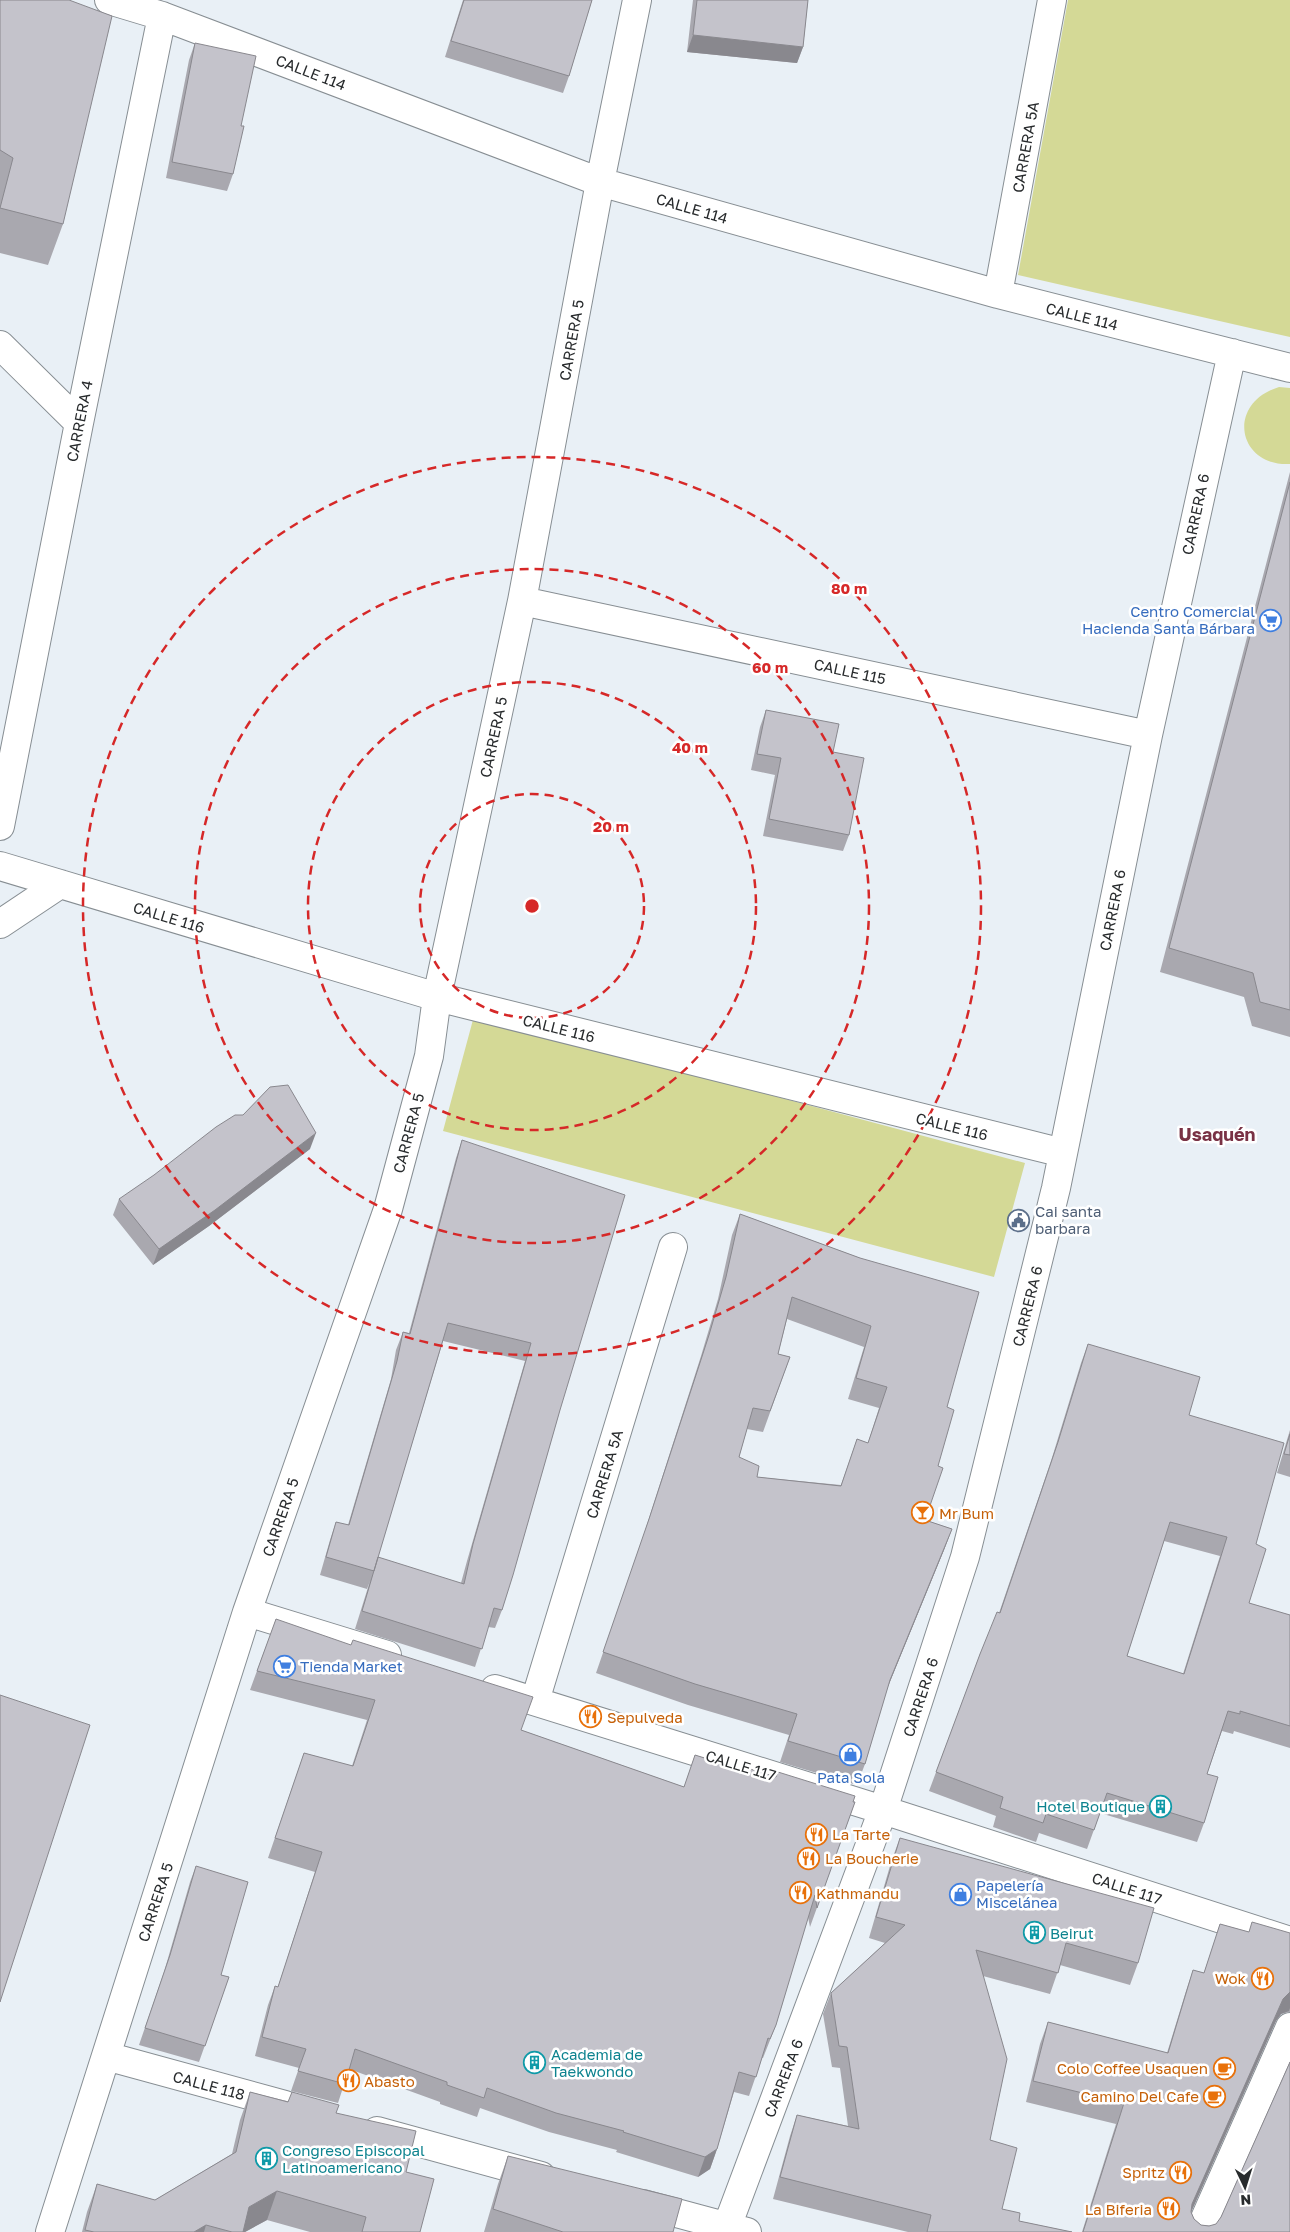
<svg xmlns="http://www.w3.org/2000/svg" width="1290" height="2232" font-family="'Golos Text',sans-serif">
	<style>
		.green { fill: #d4d996 }
		.lines { fill: none; stroke-linecap: round; stroke-linejoin: round }
		.minor-casing { stroke: #878e93; stroke-width: 30 }
		.minor { stroke: #fff; stroke-width: 28 }
		.wall { fill: #a9a8af; fill-rule: evenodd }
		.shaded-wall { fill: #89888e }
		.building { fill: #c4c3cb; stroke: #89888e; fill-rule: evenodd }
		.ring { fill: none; stroke: #d62828; stroke-width: 2.5; stroke-dasharray: 9 6 }
		.labels { text-anchor: middle; dominant-baseline: central; stroke-width: 5; stroke-linejoin: round; paint-order: stroke }
		.street-label { font-size: 15px; fill: #282b2d; stroke: #fff }
		.shop-label { font-size: 15px; fill: #366cbe; stroke: #fff; text-anchor: start }
		.service-label { font-size: 15px; fill: #4e5e75; stroke: #fff; text-anchor: start }
		.food-label { font-size: 15px; fill: #c56008; stroke: #fff; text-anchor: start }
		.culture-label { font-size: 15px; fill: #0d838f; stroke: #fff; text-anchor: start }
		.quarter-label { font-size: 18px; font-weight: bold; fill: #793245; stroke: #fff }
		.centre { fill: #d62828; stroke: #fff; stroke-width: 2.5 }
		.ring-label { font-size: 15px; text-anchor: middle; font-weight: bold; fill: #d62828; stroke: #fff; stroke-width: 5; stroke-linejoin: round; paint-order: stroke }
	</style>
	<rect width="100%" height="100%" fill="#e9f0f6"/>
	<!-- green -->
	<path class="green" d="M1068 0H1290V337L1018 275Z
		M1279 387 1290 388V464C1238 467 1225 404 1279 387Z
		M474 1016 1025 1163 994 1277 443 1131Z"/>
	<g class="lines">
		<defs>
			<path id="minor" d="M109 0 162 16 600 182 998 294 1290 368
				M998 294 1052 0
				M0 345 79 423
				M522 601 1148 735
				M0 826 79 423 162 16
				M0 866 437 997 1063 1153
				M0 924 60 884
				M247 1612 387 1655
				M495 1689 883 1810 1290 1941
				M535 1701 673 1247
				M106 2056 285 2105
				M377 2131 541 2176
				M643 2204 747 2232
				M50 2232 247 1612 388 1209 429 1056 437 997 522 601 600 182 637 0
				M725 2232 883 1810 965 1557 1056 1188 1148 735 1232 353
				M1199 2232 1290 2027"/>
		</defs>
		<!-- minor casing -->
		<use href="#minor" class="minor-casing"/>
		<!-- minor -->
		<use href="#minor" class="minor"/>
	</g>
	<!-- wall -->
	<path class="wall" d="M0 0 63 224 48 265 0 253Z
		M463 0H592L569 76 563 93 445 57Z
		M693 0H808L803 47 797 63 687 52Z
		M195 43 241 126 233 174 227 191 166 178 189 60Z
		M1290 472V1037L1252 1026 1244 997 1160 972Z
		M766 710 833 752 849 835 843 851 763 836 775 775 751 770 760 727Z
		M462 1140 560 1410 502 1610 495 1628 488 1627 475 1667 355 1629 370 1581 367 1589 320 1575 330 1540 336 1522 348 1525 391 1379 396 1350 403 1332 409 1333 456 1158ZM443 1341 525 1361 467 1561 461 1583 375 1566Z
		M310 1149 209 1226 153 1265 113 1215 119 1199Z
		M740 1214 860 1258 947 1407 938 1466 925 1520 952 1529 944 1550 887 1689 865 1764 857 1785 780 1762 789 1735 688 1705 596 1673 642 1540 701 1356 718 1299 732 1235ZM787 1319 864 1347 848 1399 879 1408 868 1443 857 1439 841 1485 757 1477 739 1457 747 1429 763 1432 790 1357 778 1354Z
		M1088 1344 1189 1415 1256 1544 1249 1603 1290 1615V1748L1234 1731 1233 1734 1222 1731 1207 1774 1204 1823 1197 1842 1100 1813 1087 1849 1039 1833 1036 1842 993 1827 996 1816 929 1791 980 1654 999 1613 1051 1461 1081 1363ZM1164 1541 1220 1556 1183 1674 1127 1656Z
		M1290 1430V1477L1277 1473Z
		M276 1619 521 1730 684 1787 695 1755 746 1771 855 1802 810 1927 808 1917 776 2025 763 2058H762L749 2096 734 2092 717 2149 710 2169 698 2177 616 2152 617 2150 549 2132 480 2108 477 2117 440 2104V2102L349 2069 338 2103 291 2091 299 2068 255 2056 268 2005 275 1986 278 1987 315 1872 268 1858 304 1753 352 1766 367 1720 250 1690Z
		M900 1838 1138 1963 1130 1985 1060 1965 1050 1994 983 1976 990 2140 1002 2209 1019 2221 1072 2232H908L773 2199 790 2136 797 2115 848 2126 840 2068 832 2067 823 2014 831 1993 885 1943 869 1938 892 1859Z
		M196 1866 221 1975 229 1977 199 2062 139 2045 164 1972 190 1882Z
		M1220 1924 1249 1932 1290 1933V2012L1281 2014 1276 2021 1191 2212 1194 2219 1201 2225 1290 2232H1082L1116 2124 1026 2102 1040 2044 1048 2022 1167 2053 1186 1991 1193 1970 1204 1973Z
		M250 2092 336 2113 406 2172 420 2232H310L267 2220 245 2232H82L87 2212 97 2184 155 2200 232 2154 240 2120Z
		M508 2156 673 2232H484L498 2184Z"/>
	<!-- shaded-wall -->
	<path class="shaded-wall" d="M693 35 803 47 797 63 687 52Z
		M316 1133 310 1149 209 1226 153 1265 159 1249Z
		M952 1529 944 1550 882 1701 890 1680Z
		M1290 1992V2008L1289 2011 1281 2014 1276 2021 1185 2226 1192 2204 1283 1999Z
		M717 2149 710 2169 698 2177 705 2157Z
		M277 2191 267 2220 245 2232H240L249 2207Z
		M206 2225 204 2232H194Z"/>
	<!-- building -->
	<path class="building" d="M0 0H69L112 16 63 224 0 208 13 158 0 150Z
		M464 0H592L569 76 451 41Z
		M697 0H808L803 47 693 35Z
		M195 43 256 56 241 126H244L233 174 172 162Z
		M1290 482V1010L1260 1002 1253 973 1169 948Z
		M766 710 839 724 833 752 864 758 849 835 769 819 781 758 757 754Z
		M288 1085 316 1133 215 1210 159 1249 119 1199 154 1175 216 1127 235 1115H243L270 1087Z
		M462 1140 625 1195 560 1410 513 1575 502 1610 494 1608 482 1649 362 1611 378 1557 464 1584 473 1544 531 1343 448 1323 374 1571 326 1557 336 1522 349 1525 397 1361 403 1332 410 1334Z
		M740 1214 860 1258 979 1292 947 1407 954 1410 938 1466 943 1468 925 1520 952 1529 890 1680 865 1764 788 1741 797 1714 695 1684 603 1652 649 1519 709 1335 726 1277ZM792 1297 871 1326 856 1378 887 1387 868 1443 857 1439 841 1486 757 1477 759 1466 739 1457 753 1408 770 1411 790 1357 778 1354Z
		M1088 1344 1200 1377 1189 1415 1284 1443 1256 1544 1266 1549 1249 1603 1290 1615V1726L1240 1711V1714L1228 1711 1207 1774 1218 1777 1204 1823 1107 1793 1094 1830 1046 1814 1043 1823 1000 1808 1003 1797 936 1772 980 1654 997 1612 1000 1613 1058 1442ZM1170 1522 1227 1537 1184 1674 1127 1656Z
		M1290 1434V1455L1284 1454Z
		M276 1619 351 1645 353 1640 533 1697 521 1730 684 1787 695 1755 746 1771 747 1768 776 1777 778 1772 855 1796 853 1802H855L817 1908 815 1895 776 2025 770 2039 768 2038 756 2077 739 2072 717 2149 705 2157 623 2132 624 2131 556 2113 487 2088 484 2098 447 2085V2082L355 2049 345 2084 298 2071 306 2049 262 2037 275 1986 278 1987 322 1852 275 1838 304 1753 353 1766 375 1700 257 1671Z
		M0 1695 90 1725 0 2002Z
		M900 1838 1154 1908 1138 1963 1066 1943 1058 1973 976 1950 1007 2059 990 2140 1017 2148 1002 2209 1020 2213 1019 2221 1072 2232H927L931 2215 780 2177 797 2115 859 2129 847 2047 839 2046 831 1993 905 1925 876 1917Z
		M196 1866 248 1882 221 1975 229 1977 205 2046 145 2028 170 1955Z
		M1252 1922 1290 1933V1992L1283 1999 1192 2204 1191 2212 1194 2219 1201 2225 1209 2226 1216 2224 1221 2217 1290 2062V2232H1083L1124 2103 1033 2081 1048 2022 1168 2053 1193 1970 1204 1973 1220 1924 1249 1932Z
		M250 2092 288 2102 292 2092 339 2105 336 2113 416 2131 406 2172 434 2179 420 2232H362L366 2217 277 2191 249 2207 243 2232H232L206 2225 194 2232H94L85 2230 97 2184 155 2200 236 2152Z
		M508 2156 682 2199 673 2232H563L493 2209Z"/>
	<!-- distance rings -->
	<g class="ring">
		<circle cx="532" cy="906" r="112"/>
		<circle cx="532" cy="906" r="224"/>
		<circle cx="532" cy="906" r="337"/>
		<circle cx="532" cy="906" r="449"/>
	</g>
	<!-- icons -->
	<defs>
		<symbol id="supermarket-ring" viewBox="-11 -11 22 22"><circle r="9.5" fill="#fff" stroke="#3f7fe0" stroke-width="1.5"/><path d="M-6-5.5h2.5l.6 2H6L4.5 2H-2.5L-4.4-4H-6ZM-1.5 3.2a1.3 1.3 0 1 0 .1 0ZM3 3.2a1.3 1.3 0 1 0 .1 0Z" fill="#3f7fe0"/></symbol>
		<symbol id="civic-ring" viewBox="-11 -11 22 22"><circle r="9.5" fill="#fff" stroke="#5c6f8a" stroke-width="1.5"/><path d="M-.6-6.5H3V-4.5H.6V-3L4-1V1h2V6H-6V1h2V-1L-.6-3ZM-1.2 2.5V6h2.4V2.5Z" fill="#5c6f8a"/></symbol>
		<symbol id="bar-ring" viewBox="-11 -11 22 22"><circle r="9.5" fill="#fff" stroke="#e8710a" stroke-width="1.5"/><path d="M-6-5H6L.8 .8V4.5H3.5V6h-7V4.5H-.8V.8Z" fill="#e8710a"/></symbol>
		<symbol id="restaurant-ring" viewBox="-11 -11 22 22"><circle r="9.5" fill="#fff" stroke="#e8710a" stroke-width="1.5"/><path d="M-5-6h1v4h1v-4h1v4h1v-4h1v5L-1.5 .5V6h-2V.5L-5-1ZM5-6V6H3V1.5H1.5Q1.5-4 5-6Z" fill="#e8710a"/></symbol>
		<symbol id="shop-ring" viewBox="-11 -11 22 22"><circle r="9.5" fill="#fff" stroke="#3f7fe0" stroke-width="1.5"/><path d="M-5-2.5h2.3a2.7 3.5 0 0 1 5.4 0H5L5.5 6h-11ZM-1.5-2.5h3a1.5 2.3 0 0 0-3 0Z" fill="#3f7fe0"/></symbol>
		<symbol id="building-ring" viewBox="-11 -11 22 22"><circle r="9.5" fill="#fff" stroke="#0f9aa8" stroke-width="1.5"/><path d="M-4-6H4V6H1V3H-1V6H-4ZM-2.5-4.3h1.7v1.8h-1.7ZM.8-4.3h1.7v1.8H.8ZM-2.5-1h1.7V.8h-1.7ZM.8-1h1.7V.8H.8Z" fill="#0f9aa8"/></symbol>
		<symbol id="cafe-ring" viewBox="-11 -11 22 22"><circle r="9.5" fill="#fff" stroke="#e8710a" stroke-width="1.5"/><path d="M-5.5-4.5H6V0H3Q3 3.5 0 3.5H-2.5Q-5.5 3.5-5.5 0ZM3-3.2v2h1.7v-2ZM-6 4.5H4V6H-6Z" fill="#e8710a"/></symbol>
	</defs>
	<g fill-rule="evenodd">
		<use href="#supermarket-ring" x="1258" y="608" width="25" height="25"/>
		<use href="#civic-ring" x="1006" y="1208" width="25" height="25"/>
		<use href="#bar-ring" x="910" y="1500" width="25" height="25"/>
		<use href="#supermarket-ring" x="272" y="1654" width="25" height="25"/>
		<use href="#restaurant-ring" x="578" y="1704" width="25" height="25"/>
		<use href="#shop-ring" x="838" y="1742" width="25" height="25"/>
		<use href="#building-ring" x="1148" y="1794" width="25" height="25"/>
		<use href="#restaurant-ring" x="804" y="1822" width="25" height="25"/>
		<use href="#restaurant-ring" x="796" y="1846" width="25" height="25"/>
		<use href="#restaurant-ring" x="788" y="1880" width="25" height="25"/>
		<use href="#shop-ring" x="948" y="1882" width="25" height="25"/>
		<use href="#building-ring" x="1022" y="1920" width="25" height="25"/>
		<use href="#restaurant-ring" x="1250" y="1966" width="25" height="25"/>
		<use href="#building-ring" x="522" y="2050" width="25" height="25"/>
		<use href="#cafe-ring" x="1212" y="2056" width="25" height="25"/>
		<use href="#restaurant-ring" x="336" y="2068" width="25" height="25"/>
		<use href="#cafe-ring" x="1202" y="2084" width="25" height="25"/>
		<use href="#building-ring" x="254" y="2146" width="25" height="25"/>
		<use href="#restaurant-ring" x="1168" y="2160" width="25" height="25"/>
		<use href="#restaurant-ring" x="1156" y="2196" width="25" height="25"/>
	</g>
	<g class="labels">
		<!-- street labels -->
		<g class="street-label">
			<text transform="translate(311 72) rotate(21)">CALLE 114</text>
			<text transform="translate(1025 147) rotate(-80)">CARRERA 5A</text>
			<text transform="translate(692 208) rotate(16)">CALLE 114</text>
			<text transform="translate(1082 316) rotate(14)">CALLE 114</text>
			<text transform="translate(571 340) rotate(-80)">CARRERA 5</text>
			<text transform="translate(79 421) rotate(-79)">CARRERA 4</text>
			<text transform="translate(1195 514) rotate(-78)">CARRERA 6</text>
			<text transform="translate(850 671) rotate(12)">CALLE 115</text>
			<text transform="translate(493 737) rotate(-78)">CARRERA 5</text>
			<text transform="translate(1112 910) rotate(-79)">CARRERA 6</text>
			<text transform="translate(169 917) rotate(17)">CALLE 116</text>
			<text transform="translate(559 1028) rotate(14)">CALLE 116</text>
			<text transform="translate(952 1126) rotate(14)">CALLE 116</text>
			<text transform="translate(408 1133) rotate(-75)">CARRERA 5</text>
			<text transform="translate(1027 1306) rotate(-76)">CARRERA 6</text>
			<text transform="translate(604 1474) rotate(-73)">CARRERA 5A</text>
			<text transform="translate(280 1517) rotate(-71)">CARRERA 5</text>
			<text transform="translate(920 1697) rotate(-72)">CARRERA 6</text>
			<text transform="translate(741 1765) rotate(17)">CALLE 117</text>
			<text transform="translate(1127 1888) rotate(18)">CALLE 117</text>
			<text transform="translate(155 1902) rotate(-72)">CARRERA 5</text>
			<text transform="translate(783 2078) rotate(-69)">CARRERA 6</text>
			<text transform="translate(209 2085) rotate(15)">CALLE 118</text>
		</g>
		<!-- shop labels -->
		<g class="shop-label">
			<text x="1255" y="611" text-anchor="end">Centro Comercial<tspan x="1255" dy="17">Hacienda Santa Bárbara</tspan></text>
			<text x="300" y="1666">Tienda Market</text>
			<text x="851" y="1777" text-anchor="middle">Pata Sola</text>
			<text x="976" y="1885">Papelería<tspan x="976" dy="17">Miscelánea</tspan></text>
		</g>
		<!-- service labels -->
		<g class="service-label">
			<text x="1035" y="1211">Cai santa<tspan x="1035" dy="17">barbara</tspan></text>
		</g>
		<!-- food labels -->
		<g class="food-label">
			<text x="939" y="1513">Mr Bum</text>
			<text x="607" y="1717">Sepulveda</text>
			<text x="832" y="1834">La Tarte</text>
			<text x="825" y="1858">La Boucherie</text>
			<text x="816" y="1893">Kathmandu</text>
			<text x="1246" y="1978" text-anchor="end">Wok</text>
			<text x="1208" y="2068" text-anchor="end">Colo Coffee Usaquen</text>
			<text x="364" y="2081">Abasto</text>
			<text x="1199" y="2096" text-anchor="end">Camino Del Cafe</text>
			<text x="1165" y="2172" text-anchor="end">Spritz</text>
			<text x="1152" y="2209" text-anchor="end">La Biferia</text>
		</g>
		<!-- culture labels -->
		<g class="culture-label">
			<text x="1145" y="1806" text-anchor="end">Hotel Boutique</text>
			<text x="1050" y="1933">Beirut</text>
			<text x="551" y="2054">Academia de<tspan x="551" dy="17">Taekwondo</tspan></text>
			<text x="282" y="2150">Congreso Episcopal<tspan x="282" dy="17">Latinoamericano</tspan></text>
		</g>
		<!-- quarter labels -->
		<g class="quarter-label">
			<text x="1217" y="1134">Usaquén</text>
		</g>
	</g>
	<circle cx="532" cy="906" r="8" class="centre"/>
	<g class="ring-label">
		<text x="849" y="594">80 m</text>
		<text x="770" y="673">60 m</text>
		<text x="690" y="753">40 m</text>
		<text x="611" y="832">20 m</text>
	</g>
	<!-- north arrow -->
	<g transform="translate(1245 2187) rotate(176)" stroke="#ffffff" stroke-width="4" paint-order="stroke">
	<path d="M0-4L9 19L0 12L-9 19Z" fill="#282b2d"/>
	<text y="-8" font-size="14" font-weight="bold" text-anchor="middle" fill="#282b2d">N</text>
	</g>
</svg>
